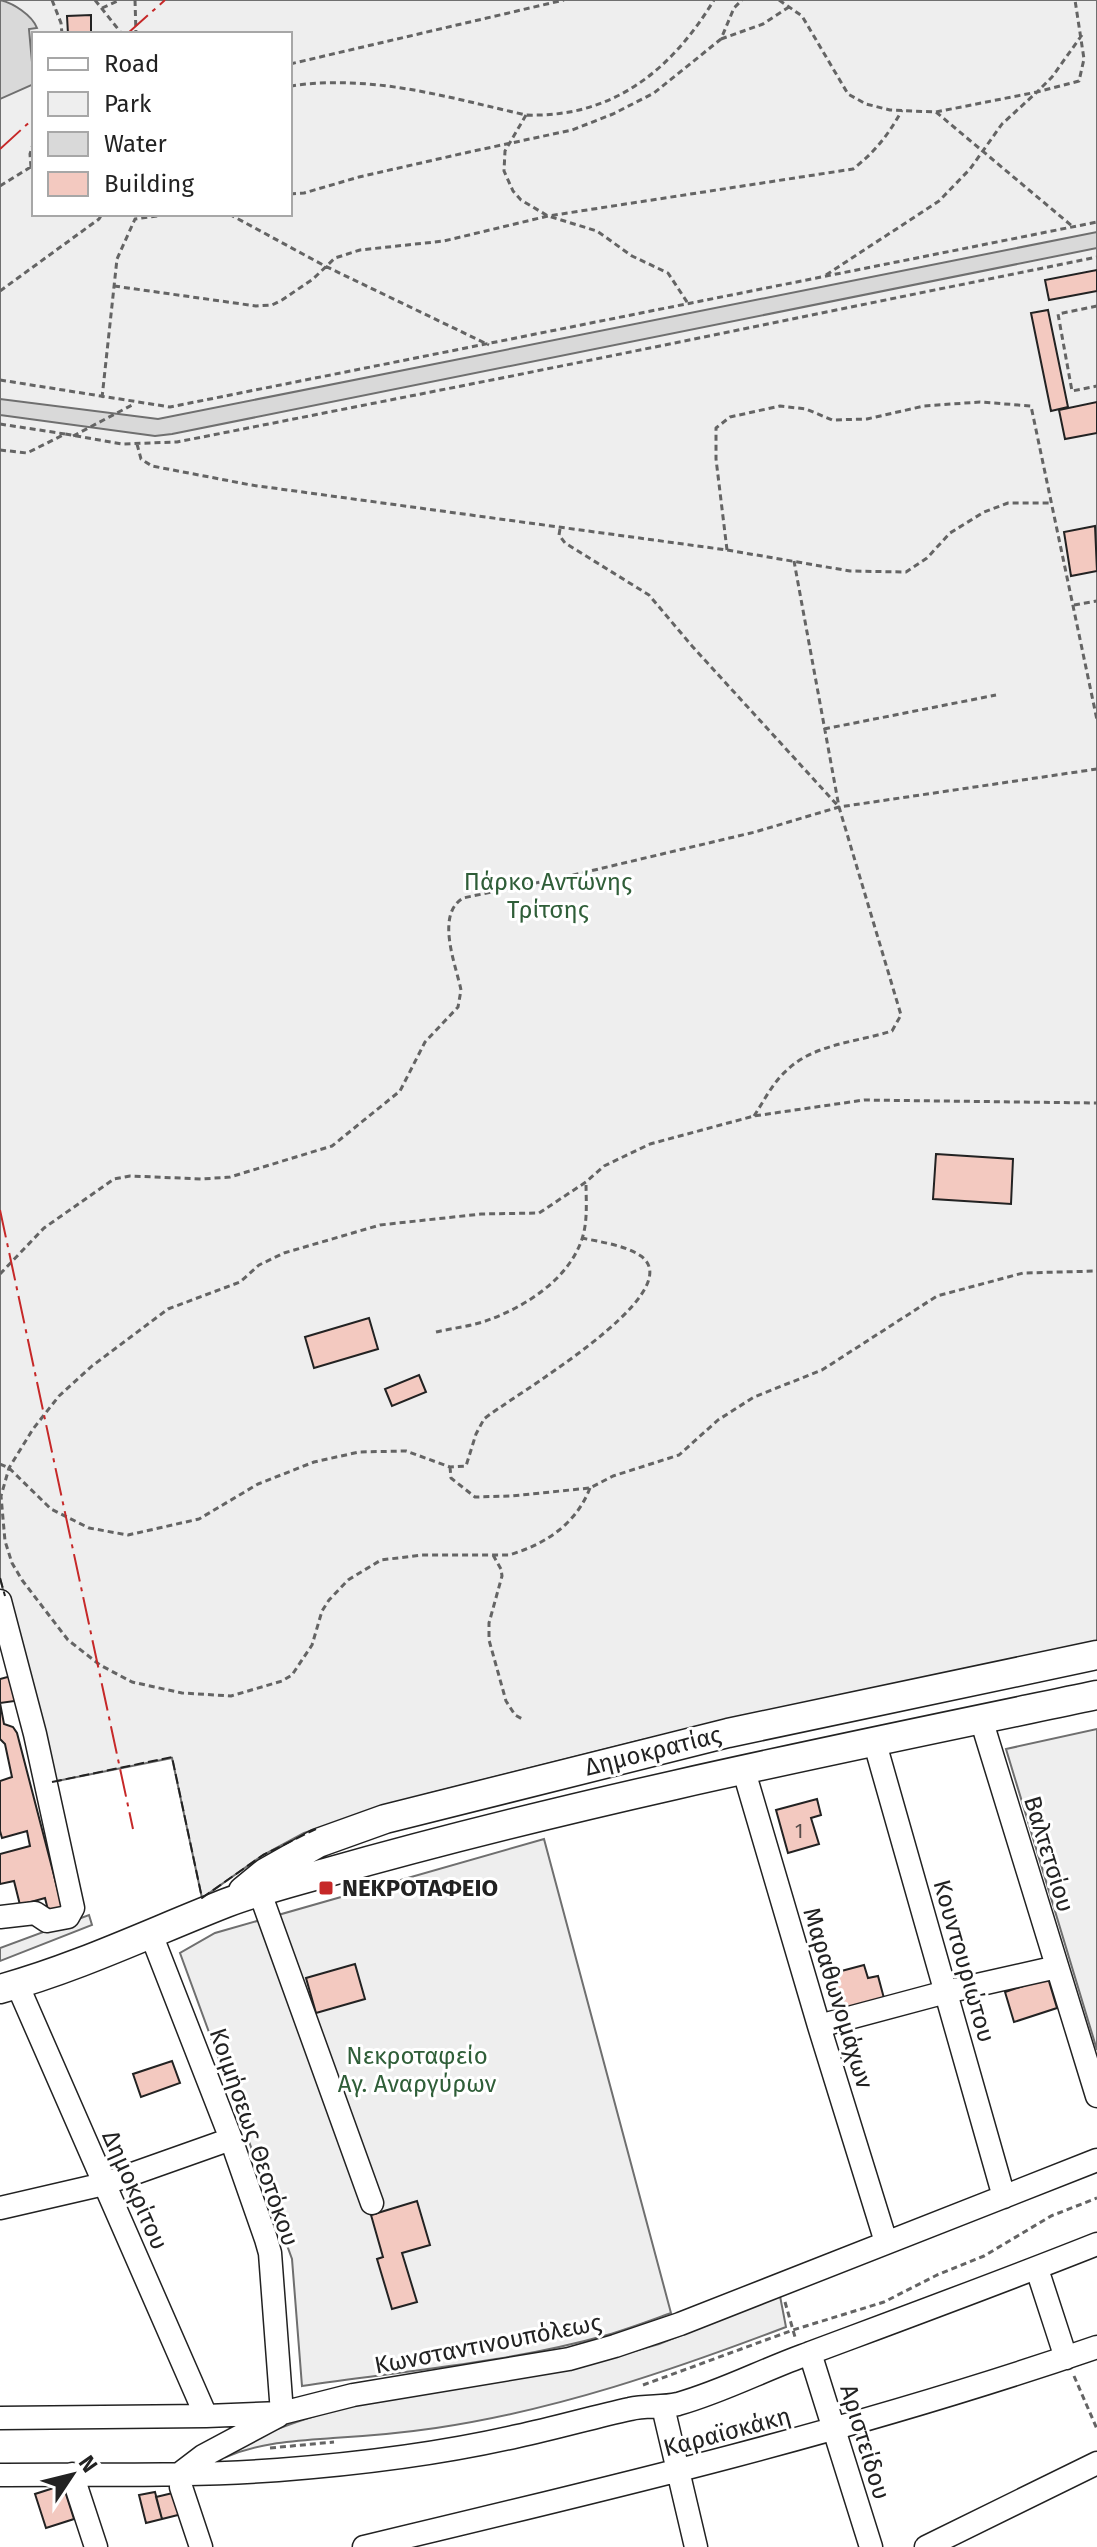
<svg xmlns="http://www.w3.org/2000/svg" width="1097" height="2547" font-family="'Fira Sans',sans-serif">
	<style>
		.green { fill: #eee; stroke: #6f6f6f; stroke-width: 2; fill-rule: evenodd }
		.water { fill: #d9d9d9; stroke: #6f6f6f; stroke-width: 2 }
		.building { fill: #f3c9c0; stroke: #222; stroke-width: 2 }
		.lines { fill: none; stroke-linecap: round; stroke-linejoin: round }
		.minor-casing { stroke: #222; stroke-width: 25 }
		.major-casing { stroke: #222; stroke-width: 31 }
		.path { stroke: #646464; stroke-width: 3; stroke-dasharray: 6 4; stroke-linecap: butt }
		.minor { stroke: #fff; stroke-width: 22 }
		.major { stroke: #fff; stroke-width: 28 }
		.fence { stroke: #222; stroke-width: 2; stroke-dasharray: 10 4; stroke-linecap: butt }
		.power { stroke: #c62828; stroke-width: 2; stroke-dasharray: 28 6 4 6; stroke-linecap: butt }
		.poi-dot { fill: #c62828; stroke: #fff; stroke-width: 3 }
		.labels { text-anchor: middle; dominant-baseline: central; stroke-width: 6; stroke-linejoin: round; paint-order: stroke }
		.number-label { font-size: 20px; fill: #564c4a }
		.park-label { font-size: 24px; fill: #2f5e38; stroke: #fff }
		.street-label { font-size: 24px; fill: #222; stroke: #fff }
		.poi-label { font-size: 24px; font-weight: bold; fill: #222; stroke: #fff; text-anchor: start }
	</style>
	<rect width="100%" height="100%" fill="#fff"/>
	<!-- green -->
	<path class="green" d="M0 0H1097V1642L642 1740 427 1794 304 1833 263 1855 202 1898 172 1758 52 1782 0 1578ZM34 34H290V214H34Z
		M1097 1729V2050L1006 1749Z
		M544 1839 671 2313C649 2321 628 2329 607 2335 508 2363 403 2371 302 2386L292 2259 180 1953 215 1933Z
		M89 1915 92 1925 0 1961V1948Z
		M780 2296 786 2327C673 2370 557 2410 436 2428 402 2433 368 2436 333 2438 296 2441 261 2442 226 2457V2451C268 2430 313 2416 358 2403L603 2360 659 2344Z"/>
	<!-- water -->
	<path class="water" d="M0 0C13 3 32 15 37 28L29 29 34 84 0 99Z
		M1097 232V248L172 434 155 436 0 415V399L158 419Z"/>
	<!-- building -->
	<path class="building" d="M91 15V34H68L67 16Z
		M1097 270V291L1049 300 1045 280Z
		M1048 310 1068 407 1051 411 1031 313Z
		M1097 402V433L1065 439 1059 410Z
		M1095 526 1097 571 1071 576 1064 532Z
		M936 1154 1013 1159 1011 1204 933 1199Z
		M369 1318 378 1349 314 1368 305 1337Z
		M419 1375 426 1392 392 1406 385 1389Z
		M15 1675 22 1700 0 1703V1679Z
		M0 1703 4 1724 13 1727 17 1733 63 1910 49 1914 45 1898 20 1905 14 1881 0 1884V1854L30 1846 27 1831 2 1838 0 1831V1781L12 1777 5 1744 0 1739Z
		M817 1799 821 1815 811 1818 819 1844 788 1853 776 1810Z
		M355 1964 365 1999 316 2013 306 1978Z
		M864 1965 868 1978 878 1976 885 2002 841 2013 830 1974Z
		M1048 1978 1057 2008 1014 2022 1005 1992Z
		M172 2061 180 2083 141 2097 133 2074Z
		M417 2201 430 2245 402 2253 417 2302 392 2309 377 2259 383 2257 371 2215Z
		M63 2485 74 2519 46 2528 35 2494Z
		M155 2492 162 2519 146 2523 139 2495Z
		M177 2492 182 2514 162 2519 156 2497Z"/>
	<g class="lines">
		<defs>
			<path id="minor" d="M0 1601 35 1734 73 1908 68 1917 47 1921 35 1913 0 1917
				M981 1719 1097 2096
				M874 1740 1004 2197
				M743 1768 819 2026 886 2242
				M260 1893 372 2203
				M151 1934 231 2139 266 2239 270 2253 282 2413
				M17 1984 206 2416
				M819 2026 946 1992 1057 1967
				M0 2208 104 2184 231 2139
				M1037 2269 1066 2358
				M810 2353 871 2547
				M663 2407 696 2547
				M0 2418 206 2416 282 2413 353 2395 569 2359 615 2346 680 2324 1097 2160
				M182 2472 203 2456 278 2416
				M182 2472 181 2487 201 2547
				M72 2474 96 2547
				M0 2475C93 2474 185 2477 278 2470 358 2464 440 2454 518 2436 556 2428 593 2417 630 2409 646 2405 662 2408 678 2404 721 2392 761 2371 802 2356 901 2319 999 2283 1097 2244
				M364 2547C612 2488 856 2430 1097 2347
				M926 2547 1097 2463"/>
			<path id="major" d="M243 1891 265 1873 318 1843 385 1819 728 1733 1097 1655
				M0 1989C77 1968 152 1932 226 1903 258 1891 292 1882 325 1873 579 1801 838 1749 1097 1695"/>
		</defs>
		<!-- minor casing -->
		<use href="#minor" class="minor-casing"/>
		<!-- major casing -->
		<use href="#major" class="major-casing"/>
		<!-- path -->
		<path class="path" d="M52 0 61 23 62 34
			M95 0 122 34
			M135 0 136 34
			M779 0 802 16 848 94 866 104 890 110 936 112 1072 226
			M102 8 120 0
			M721 39 763 24 789 7
			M290 64 564 0
			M290 86C373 74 446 97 526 115 612 118 671 71 714 0
			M936 112 1037 92 1052 77 1082 35
			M526 115 505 151 504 171 513 191 521 200 548 216 597 231 632 256 668 273 689 305
			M31 167 30 154 34 141
			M0 186 34 165
			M290 194 304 193 359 177 469 152 572 130 613 114 654 93 721 39 734 8 742 0
			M229 214 325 266 489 345
			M826 275 939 201 970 169 1002 124 1037 92 1079 81 1084 59 1075 0
			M114 286 256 306 272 305 282 300 313 279 335 258 360 250 444 241 548 216 853 169C875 152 889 134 902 110
			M0 291 99 219 102 214
			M1097 306 1058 314 1072 391 1097 386
			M0 380 170 407 1097 222
			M102 398 117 259 135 219 171 214
			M0 424 65 434
			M73 436 134 404
			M137 444 141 459 152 466 251 485 727 550 850 571 906 572 927 558 950 533 984 512 1008 503H1051
			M0 450 27 453 65 434 122 444 177 442 517 375 1097 257
			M560 529 559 535 565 543 649 595 692 646 839 807
			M727 550 716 459V428L730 417 780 406 806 409 832 420 867 419 924 406 980 402 1031 406 1097 720
			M1074 605 1097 601
			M824 729 996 695
			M754 1116C764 1101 773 1082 787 1070 814 1044 857 1042 892 1031L901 1015 839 807 794 561
			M0 1274 44 1228 114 1179 130 1176 202 1179 230 1177 332 1146 400 1091 425 1042 458 1007 461 990C456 965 435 915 463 898L569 876 755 832 839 807 1097 769
			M436 1332C453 1328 474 1326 491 1319 528 1305 569 1278 582 1239 588 1221 586 1201 586 1182
			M0 1464 9 1468 51 1509 89 1528 128 1535 199 1519 258 1484 314 1462 359 1452 406 1451 450 1467 466 1466 476 1434 484 1419C507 1399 692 1294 641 1256 625 1245 600 1242 582 1238
			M450 1467 451 1478 475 1497 511 1496 590 1488 613 1476 679 1455 718 1420 754 1397 822 1370 937 1296 1023 1273 1097 1271
			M590 1488C576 1524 546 1544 509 1555H422L381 1560 348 1580 329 1600 322 1611 312 1645 292 1675 282 1681 231 1696 182 1693 132 1682 100 1665 68 1640 22 1580 12 1563 5 1541 1 1496 9 1468 33 1429 59 1396 92 1366 168 1309 240 1282 259 1265 284 1253 380 1225 481 1214 539 1213 586 1182 604 1166 650 1144 754 1116 864 1100 1097 1103
			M493 1555 501 1569 502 1576 489 1623V1640L506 1701 515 1715 524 1720
			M785 2302 795 2337
			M1074 2376 1097 2429
			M643 2385 793 2330 884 2302 937 2275 984 2256 1051 2216 1097 2198
			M270 2448 334 2442"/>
		<!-- minor -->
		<use href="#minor" class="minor"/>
		<!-- major -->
		<use href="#major" class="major"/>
		<!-- fence -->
		<path class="fence" d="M0 1578 5 1596
			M52 1782 172 1757 202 1898 263 1855 316 1829"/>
		<!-- power -->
		<path class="power" d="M127 34 165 0
			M0 149 34 118
			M0 1210 133 1829"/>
	</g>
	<!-- markers -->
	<rect class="poi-dot" x="318" y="1880" width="16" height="16" rx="4"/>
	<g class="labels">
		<!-- number labels -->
		<g class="number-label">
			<text x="799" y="1831">1</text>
		</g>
		<!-- park labels -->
		<g class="park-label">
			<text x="548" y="882">Πάρκο Αντώνης<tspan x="548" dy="28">Τρίτσης</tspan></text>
			<text x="417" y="2056">Νεκροταφείο<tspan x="417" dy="28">Αγ. Αναργύρων</tspan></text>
		</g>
		<!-- street labels -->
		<g class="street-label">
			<text transform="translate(653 1751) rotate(-14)">Δημοκρατίας</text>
			<text transform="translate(1049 1854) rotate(73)">Βαλτετσίου</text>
			<text transform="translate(964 1961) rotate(74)">Κουντουριώτου</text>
			<text transform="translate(838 1998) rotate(73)">Μαραθωνομάχων</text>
			<text transform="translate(254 2137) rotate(71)">Κοιμήσεως Θεοτόκου</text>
			<text transform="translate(135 2190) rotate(66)">Δημοκρίτου</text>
			<text transform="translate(488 2344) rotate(-11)">Κωνσταντινουπόλεως</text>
			<text transform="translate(727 2432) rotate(-15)">Καραϊσκάκη</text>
			<text transform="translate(865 2442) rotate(73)">Αριστείδου</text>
		</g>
		<!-- poi labels -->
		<g class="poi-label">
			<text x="342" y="1888">ΝΕΚΡΟΤΑΦΕΙΟ</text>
		</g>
	</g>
	<!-- legend -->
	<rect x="32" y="32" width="260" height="184" fill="#ffffff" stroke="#a7a7a7" stroke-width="2"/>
	<rect x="48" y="58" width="40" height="12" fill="#ffffff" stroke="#a7a7a7" stroke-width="2"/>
	<text x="104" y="72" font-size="24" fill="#222222">Road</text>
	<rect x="48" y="92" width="40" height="24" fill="#eeeeee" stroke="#a7a7a7" stroke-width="2"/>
	<text x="104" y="112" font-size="24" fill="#222222">Park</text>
	<rect x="48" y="132" width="40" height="24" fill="#d9d9d9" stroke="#a7a7a7" stroke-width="2"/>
	<text x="104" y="152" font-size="24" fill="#222222">Water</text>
	<rect x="48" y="172" width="40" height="24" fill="#f3c9c0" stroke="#a7a7a7" stroke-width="2"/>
	<text x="104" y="192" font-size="24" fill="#222222">Building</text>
	<!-- north arrow -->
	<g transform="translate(72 2475) rotate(55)" stroke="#ffffff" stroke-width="6" paint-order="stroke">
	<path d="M0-6L14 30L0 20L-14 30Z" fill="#222222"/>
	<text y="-12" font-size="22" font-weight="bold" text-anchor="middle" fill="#222222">N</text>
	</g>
</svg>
